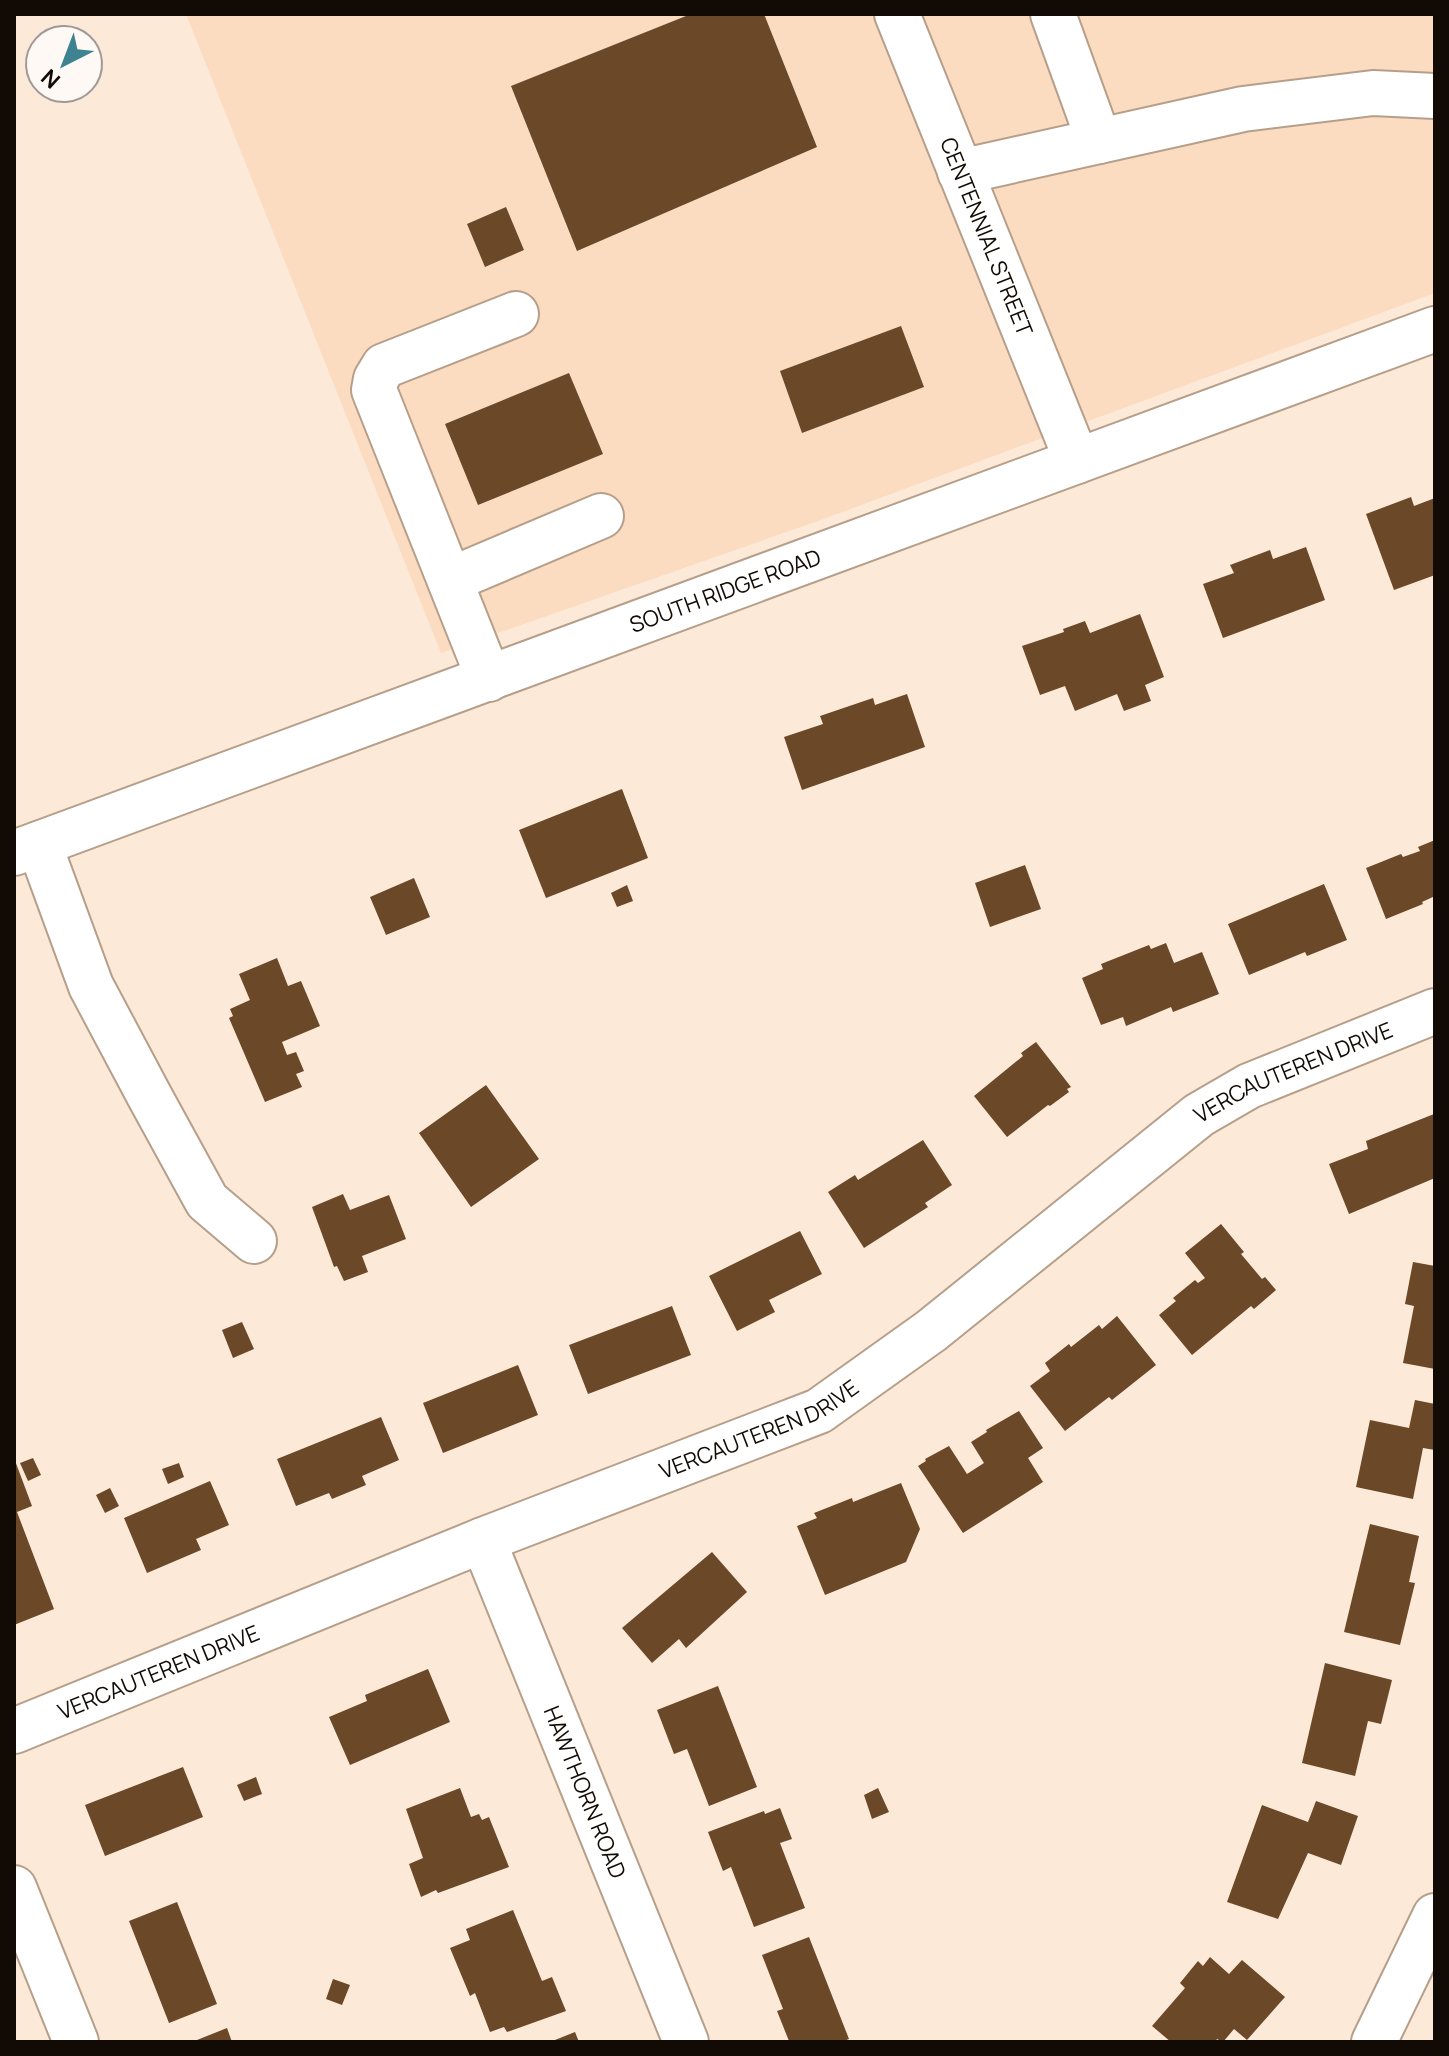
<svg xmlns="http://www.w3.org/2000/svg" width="1449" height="2056" font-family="Manrope,sans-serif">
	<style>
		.built { fill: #fbdcc0 }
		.building { fill: #6a4828 }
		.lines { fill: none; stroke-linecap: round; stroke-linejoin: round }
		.minor-casing { stroke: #b69f8a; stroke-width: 48 }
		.minor { stroke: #fff; stroke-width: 44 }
		.labels { text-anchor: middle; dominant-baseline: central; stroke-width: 8; stroke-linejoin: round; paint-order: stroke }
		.street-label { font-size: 22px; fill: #120a04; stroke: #fef9f5 }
	</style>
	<rect width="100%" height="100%" fill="#fde9d7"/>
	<!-- built -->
	<path class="built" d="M186 14H1435V293L818 521 441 653Z"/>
	<!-- building -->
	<path class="building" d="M691 14H764L817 147 577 251 511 86Z
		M506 207 524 250 485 267 467 224Z
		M901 326 924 387 802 433 780 371Z
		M569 373 603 454 478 505 445 424Z
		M1411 497 1414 506 1435 498V575L1394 590 1366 514Z
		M1306 547 1325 600 1223 638 1203 584 1234 573 1230 565 1270 550 1273 559Z
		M1140 614 1164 677 1145 685 1151 701 1124 711 1117 694 1075 711 1065 686 1040 695 1022 646 1064 632 1063 629 1085 621 1090 633Z
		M907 694 925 747 802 790 784 737 823 724 820 716 873 698 875 705Z
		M622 789 648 858 546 898 519 830Z
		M1435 840V896L1422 902 1423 904 1386 919 1366 868 1401 854 1403 857 1420 851 1418 847Z
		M1025 865 1041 909 990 927 975 883Z
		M414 878 430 917 386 935 370 897Z
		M1324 884 1347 940 1307 956 1305 952 1249 975 1228 924Z
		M627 885 633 901 617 907 611 893Z
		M1166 943 1174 963 1202 952 1219 994 1173 1012 1171 1007 1126 1026 1123 1017 1101 1025 1082 978 1103 969 1101 964 1149 945 1151 949Z
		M277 958 288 986 301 981 320 1026 282 1042 287 1055 296 1052 304 1071 296 1074 302 1087 265 1102 229 1018 233 1016 230 1009 250 1000 239 974Z
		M1036 1042 1071 1087 1067 1089 1069 1092 1050 1106 1048 1105 1007 1137 974 1096 1023 1056 1021 1053Z
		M486 1085 539 1159 471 1207 419 1133Z
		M1434 1114 1435 1178 1349 1214 1329 1164 1368 1149 1366 1141Z
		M923 1140 952 1185 925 1203 928 1207 864 1248 828 1192 855 1175 858 1180Z
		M343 1194 350 1210 389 1195 406 1239 362 1256 368 1272 344 1281 337 1266 334 1267 312 1207Z
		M1221 1224 1244 1252 1241 1254 1262 1279 1265 1277 1276 1290 1254 1309 1251 1306 1192 1355 1159 1315 1176 1301 1173 1298 1195 1280 1198 1283 1205 1278 1185 1253Z
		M800 1231 822 1274 769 1300 775 1312 737 1331 709 1276Z
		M1413 1262 1435 1266V1369L1403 1363 1414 1306 1405 1304Z
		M672 1306 691 1355 588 1394 569 1345Z
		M1117 1316 1156 1365 1112 1400 1109 1397 1065 1431 1030 1386 1050 1371 1045 1363 1069 1344 1071 1347 1099 1325 1102 1329Z
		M242 1322 254 1349 233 1358 222 1330Z
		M518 1365 538 1415 443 1453 423 1403Z
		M1415 1400 1435 1404V1450L1423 1448 1413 1499 1356 1487 1370 1420 1409 1428Z
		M1019 1411 1043 1448 1028 1458 1043 1482 963 1533 918 1466 926 1461 925 1459 949 1446 967 1474 984 1463 971 1442 987 1432 986 1430Z
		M381 1417 399 1460 362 1476 366 1485 332 1499 329 1493 296 1506 277 1459Z
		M14 1458 32 1506 17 1512 54 1609 14 1625Z
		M33 1458 41 1475 28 1481 20 1463Z
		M179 1463 184 1477 168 1484 162 1469Z
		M210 1481 229 1525 196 1539 201 1550 147 1573 124 1518Z
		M901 1483 920 1529 906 1562 825 1595 797 1526 817 1518 814 1513 852 1498 853 1502Z
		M110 1488 119 1506 105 1513 96 1495Z
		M1370 1524 1419 1536 1409 1582 1415 1583 1400 1645 1344 1632Z
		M712 1552 747 1592 686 1648 679 1639 652 1663 622 1628Z
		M1325 1663 1392 1680 1381 1724 1368 1721 1355 1776 1302 1763Z
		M428 1669 450 1722 350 1765 329 1717 367 1701 365 1695Z
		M718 1686 757 1787 709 1806 687 1749 674 1754 657 1710Z
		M183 1767 203 1817 105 1856 85 1805Z
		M256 1777 262 1794 244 1801 237 1785Z
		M460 1788 471 1817 479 1814 482 1820 489 1817 509 1867 438 1893 436 1890 421 1897 409 1864 423 1858 406 1809Z
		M878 1788 889 1812 872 1819 864 1795Z
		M1316 1801 1358 1816 1341 1865 1308 1853 1278 1919 1227 1902 1262 1805 1308 1822Z
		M780 1808 792 1839 780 1843 805 1908 754 1927 731 1867 723 1871 708 1832 764 1811 765 1814Z
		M177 1902 217 2004 169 2023 129 1921Z
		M513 1910 542 1981 552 1977 566 2011 507 2032 504 2027 490 2032 475 1993 470 1996 450 1948 470 1940 466 1929Z
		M809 1937 849 2039 841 2042 789 2041 777 2011 783 2009 762 1955Z
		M1210 1957 1229 1974 1242 1960 1285 1997 1247 2040 1234 2029 1223 2042 1217 2039 1215 2042H1171L1152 2026 1185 1988 1180 1983 1198 1961 1203 1966Z
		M333 1979 350 1985 342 2005 326 1999Z
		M227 2028 232 2042H192Z
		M575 2032 579 2042H550Z"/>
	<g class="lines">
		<defs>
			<g id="minor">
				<path id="s1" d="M897 14 1077 461"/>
				<path d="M1053 14 1099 141"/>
				<path d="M960 172 1243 109 1373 93 1435 96"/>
				<path d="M450 580 601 516"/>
				<path d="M489 679 374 390 376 379 384 366 516 314"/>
				<path d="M39 844 91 986 150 1097 207 1201 254 1241"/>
				<path id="s2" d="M14 853 1435 329"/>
				<path id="s3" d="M483 1540 686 2042"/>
				<path id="s4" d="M14 1731 483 1540 819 1411 931 1331 1199 1115 1249 1086 1435 1011"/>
				<path d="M14 1888 76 2042"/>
				<path d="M1374 2042 1435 1916"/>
			</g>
		</defs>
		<!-- minor casing -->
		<use href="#minor" class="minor-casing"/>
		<!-- minor -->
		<use href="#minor" class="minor"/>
	</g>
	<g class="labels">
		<!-- street labels -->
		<g class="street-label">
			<text stroke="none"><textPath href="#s1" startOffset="240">CENTENNIAL STREET</textPath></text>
			<text stroke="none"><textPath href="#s2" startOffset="758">SOUTH RIDGE ROAD</textPath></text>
			<text stroke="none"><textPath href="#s4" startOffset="1452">VERCAUTEREN DRIVE</textPath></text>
			<text stroke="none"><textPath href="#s4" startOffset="804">VERCAUTEREN DRIVE</textPath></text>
			<text stroke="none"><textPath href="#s4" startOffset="156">VERCAUTEREN DRIVE</textPath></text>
			<text stroke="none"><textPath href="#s3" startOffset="272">HAWTHORN ROAD</textPath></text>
		</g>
	</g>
	<!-- border -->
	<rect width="1449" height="2056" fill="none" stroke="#120a04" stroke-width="32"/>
	<!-- north arrow -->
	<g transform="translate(64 64) rotate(222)"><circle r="38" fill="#fef9f5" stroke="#a09995" stroke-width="2"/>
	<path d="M0-6L14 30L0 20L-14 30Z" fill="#3e8391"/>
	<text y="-12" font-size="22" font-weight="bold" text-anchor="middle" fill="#120a04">N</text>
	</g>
</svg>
